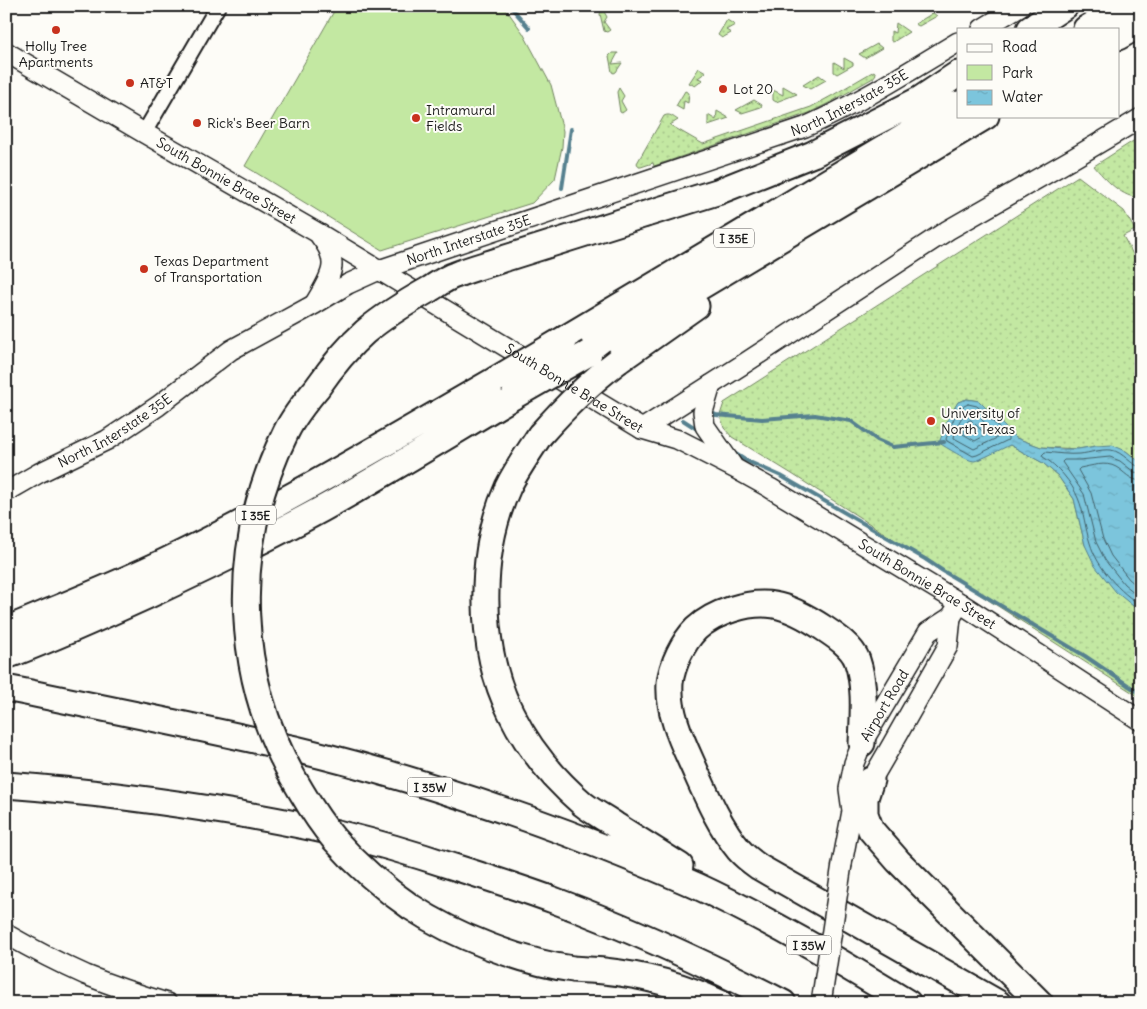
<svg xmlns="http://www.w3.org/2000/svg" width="1147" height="1009" font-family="Delius,sans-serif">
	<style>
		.grass { fill: url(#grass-dots); stroke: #70825f }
		.park { fill: #c3e8a2; stroke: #70825f }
		.water { fill: url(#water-ripples); stroke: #56818f }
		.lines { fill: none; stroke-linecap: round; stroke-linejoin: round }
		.shore { stroke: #426069; stroke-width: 1 }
		.stream { stroke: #56818f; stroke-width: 4 }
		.street-casing { stroke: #1c1c1c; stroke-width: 18 }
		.secondary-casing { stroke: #1c1c1c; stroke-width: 22 }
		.highway-casing { stroke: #1c1c1c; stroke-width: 29 }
		.street { stroke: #fdfcf7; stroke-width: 14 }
		.secondary { stroke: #fdfcf7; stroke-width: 19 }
		.highway { stroke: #fdfcf7; stroke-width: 25 }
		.secondary-bridge-casing { stroke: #1c1c1c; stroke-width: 22; stroke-linecap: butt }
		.highway-bridge-casing { stroke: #1c1c1c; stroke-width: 29; stroke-linecap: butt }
		.secondary-bridge { stroke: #fdfcf7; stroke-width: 19 }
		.highway-bridge { stroke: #fdfcf7; stroke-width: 25 }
		.poi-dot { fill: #c8321e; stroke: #fdfcf7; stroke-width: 2 }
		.labels { text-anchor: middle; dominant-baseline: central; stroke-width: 4; stroke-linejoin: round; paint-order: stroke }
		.shield { fill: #fdfcf7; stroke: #605f5e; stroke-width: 1 }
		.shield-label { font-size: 12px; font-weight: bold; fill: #1c1c1c }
		.poi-label { font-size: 14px; fill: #1c1c1c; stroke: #fdfcf7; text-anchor: start }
		.street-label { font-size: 14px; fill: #1c1c1c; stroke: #fdfcf7 }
	</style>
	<defs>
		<pattern id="grass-dots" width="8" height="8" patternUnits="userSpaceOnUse" patternTransform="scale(1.25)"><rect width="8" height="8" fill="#c3e8a2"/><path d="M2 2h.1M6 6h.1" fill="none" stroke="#a7c68b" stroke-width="1.8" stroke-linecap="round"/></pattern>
		<pattern id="water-ripples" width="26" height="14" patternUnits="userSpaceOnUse" patternTransform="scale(1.25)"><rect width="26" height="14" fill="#7cc5dc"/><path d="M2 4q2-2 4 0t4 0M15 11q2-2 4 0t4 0" fill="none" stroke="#6ba9bc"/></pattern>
	</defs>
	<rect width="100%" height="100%" fill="#fdfcf7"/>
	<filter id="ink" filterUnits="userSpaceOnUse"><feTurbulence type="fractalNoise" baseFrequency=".02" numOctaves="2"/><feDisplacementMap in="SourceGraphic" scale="10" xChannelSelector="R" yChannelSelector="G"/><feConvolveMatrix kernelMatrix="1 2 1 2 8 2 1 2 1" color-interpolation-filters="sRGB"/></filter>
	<g filter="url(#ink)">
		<!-- grass -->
		<path class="grass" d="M602 8 607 17 604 22 610 30 607 32 604 31 600 14Z
			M933 13 937 16 919 26 915 24Z
			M727 20 735 25 726 30 731 33 722 38 718 35Z
			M896 23 909 32 893 42 891 41V31L895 33Z
			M877 44 882 48 865 58 859 54Z
			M612 53H618L612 64 622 63 616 72 614 73 612 72 609 56Z
			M844 58 853 63V65L837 74 834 72V62L844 68Z
			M699 68 706 72 698 78 703 80 695 86 689 83Z
			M874 71 876 74 873 78 831 102 809 113 654 166 653 163 641 167H639L637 163 664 116C670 113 673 117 678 120L670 125 703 144 811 107 833 95Z
			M819 75 826 80 810 89 803 85Z
			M783 86 797 94 776 102 773 100V90L783 95Z
			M619 88 624 96 621 101 626 110 622 113 620 112 617 92Z
			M685 91 689 93 688 103 684 101 683 110 676 106Z
			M754 100 762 105 761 107 742 113 736 110Z
			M717 111 729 118 708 125V115L716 120Z
			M1141 136V197C1124 200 1104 178 1094 166Z
			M1078 176 1124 211 1135 230 1123 236 1141 269V463L1126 451 1096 446 1078 449 1041 447 1016 438 979 401 967 399 958 402 948 419 979 460 999 449 1010 445 1043 463 1058 476 1074 499 1085 545 1133 606 1141 611V698L792 474 732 437 724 428 720 415 724 403Z"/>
		<!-- park -->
		<path class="park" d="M337 6H501L508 12 523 33 551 85 563 131 562 147 555 179 532 203 382 250 245 166Z"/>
		<!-- water -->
		<path class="water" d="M967 399 979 401 1016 438 1041 447 1062 449H1078L1096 446 1112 445 1126 451 1141 463V611L1133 606 1116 592 1095 566 1085 545 1074 499 1058 476 1043 463 1010 445C1003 448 979 461 974 461 967 461 946 447 939 443L948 419 958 402Z"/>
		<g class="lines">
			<!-- shore -->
			<path class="shore" d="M968 404 977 406 1008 437V440L977 455 973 456 947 441 946 439C951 427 955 408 968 404Z
				M968 410 974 412 997 435V438L974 449 954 438C955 429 961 416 968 410Z
				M971 420 985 434 984 436 975 441 963 434 968 421Z
				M1141 467C1131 466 1124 452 1111 450 1100 449 1090 453 1080 454 1068 455 1056 453 1045 452L1042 455 1043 457C1057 465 1072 483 1078 498 1084 512 1085 528 1090 543 1097 567 1120 593 1141 605
				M1141 473 1134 472 1120 461 1110 457 1079 460H1064L1062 462 1084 494 1096 542 1105 560 1124 584 1141 598
				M1141 481C1129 480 1125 472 1116 467 1106 461 1091 466 1080 468L1078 470 1091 493 1103 539 1111 556 1129 579 1141 589"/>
			<!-- stream -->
			<path class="stream" d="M510 6 529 28
				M562 188 571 129
				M710 412 716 415 762 419 815 415 851 421 877 440 893 447 944 442
				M683 420 700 431
				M731 451 745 460 781 476 925 559 943 571 1085 656 1141 694"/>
			<defs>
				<path id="street" d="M144 133 218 6"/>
				<g id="secondary">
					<path d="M982 29 1020 6"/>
					<path id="s1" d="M6 52 144 133 318 233 642 429 679 440 734 468 770 488 960 603 1141 721"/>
					<path d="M315 303C330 277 342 263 320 236"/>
					<path d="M711 385 703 412 705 426 732 465"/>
					<path d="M642 429 745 363 948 230 1072 159 1141 118"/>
					<path id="s2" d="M6 492 39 473 107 440 158 406 231 350 315 304 348 284 379 270 805 127C858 104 908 72 958 42"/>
					<path d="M865 791 890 748 948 646 951 617"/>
					<path id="s3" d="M842 864 852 811 849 789 854 763 862 743 928 632 951 617 960 603"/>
					<path d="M6 934C32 949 59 963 86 975 113 986 140 995 167 1003"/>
				</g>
				<path id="highway" d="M1030 29 1065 6
					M1086 29 1124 6
					M1118 37 1141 24
					M646 214 717 192 813 154 919 100 958 74
					M566 338 958 104
					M589 353 986 116
					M618 361 696 306
					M540 435C529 452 517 469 508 487 478 553 478 648 511 713 528 748 554 779 583 804 593 812 605 818 615 825 637 839 658 852 680 866
					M6 630C60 607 114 586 166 561 279 507 387 442 495 380
					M6 656C55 638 102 616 149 595 207 568 265 540 322 509 387 473 450 434 514 396
					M6 688C102 708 199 727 295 749 387 771 478 800 567 833 611 850 654 867 697 886 770 920 839 961 908 1003
					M862 743C863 717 866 686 857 660 852 647 837 637 825 629 810 619 792 608 774 605 749 601 714 612 696 629 683 642 672 665 670 683 668 714 683 743 695 770 707 797 720 827 739 850 744 856 752 862 759 867L998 1003
					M871 780 865 798V814L871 830 898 861 1040 1003
					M6 785C85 791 163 801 241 814 275 820 308 826 341 834 378 843 415 854 451 866 486 877 521 888 556 901 634 930 709 965 783 1003
					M411 907C455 936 521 962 573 969 583 970 594 970 604 971 643 975 684 986 720 1003"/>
			</defs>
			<!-- street casing -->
			<use href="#street" class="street-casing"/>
			<!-- secondary casing -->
			<use href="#secondary" class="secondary-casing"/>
			<!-- highway casing -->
			<use href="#highway" class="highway-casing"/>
			<!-- street -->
			<use href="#street" class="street"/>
			<!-- secondary -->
			<use href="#secondary" class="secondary"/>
			<!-- highway -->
			<use href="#highway" class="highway"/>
			<defs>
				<path id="secondary-bridge" d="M821 1003 842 864"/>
				<path id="highway-bridge" d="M495 380 566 338
					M514 396 589 353
					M540 435C564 408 589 383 618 361
					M411 907C383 888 357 865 334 839 322 825 311 808 301 791 233 681 229 547 286 432 294 416 306 401 317 388 331 368 347 348 365 332 385 315 407 302 430 289 438 284 446 278 455 275 472 268 489 264 506 258 553 243 599 229 646 214"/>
			</defs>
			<!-- secondary-bridge casing -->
			<use href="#secondary-bridge" class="secondary-bridge-casing"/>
			<!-- highway-bridge casing -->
			<use href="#highway-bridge" class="highway-bridge-casing"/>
			<!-- secondary-bridge -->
			<use href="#secondary-bridge" class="secondary-bridge"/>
			<!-- highway-bridge -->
			<use href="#highway-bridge" class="highway-bridge"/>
		</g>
	</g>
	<!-- markers -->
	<g class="poi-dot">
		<circle cx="56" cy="30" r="5"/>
		<circle cx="130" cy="83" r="5"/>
		<circle cx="723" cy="89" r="5"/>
		<circle cx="416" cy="118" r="5"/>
		<circle cx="197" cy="123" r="5"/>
		<circle cx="144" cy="269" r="5"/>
		<circle cx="931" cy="421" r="5"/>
	</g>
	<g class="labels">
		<!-- shield labels -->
		<g class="shield">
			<rect x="714" y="228.5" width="40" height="19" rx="4"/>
			<rect x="236" y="505.5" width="40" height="19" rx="4"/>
			<rect x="407.5" y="777.5" width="45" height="19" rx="4"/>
			<rect x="786.5" y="935.5" width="45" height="19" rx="4"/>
		</g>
		<g class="shield-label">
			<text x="734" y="238">I 35E</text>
			<text x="256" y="515">I 35E</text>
			<text x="430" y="787">I 35W</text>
			<text x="809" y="945">I 35W</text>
		</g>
		<!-- poi labels -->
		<g class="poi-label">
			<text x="56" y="46" text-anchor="middle">Holly Tree<tspan x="56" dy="16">Apartments</tspan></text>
			<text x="140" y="83">AT&amp;T</text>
			<text x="733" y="89">Lot 20</text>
			<text x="426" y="110">Intramural<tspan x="426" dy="16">Fields</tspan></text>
			<text x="207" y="123">Rick's Beer Barn</text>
			<text x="154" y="261">Texas Department<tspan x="154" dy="16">of Transportation</tspan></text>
			<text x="941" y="413">University of<tspan x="941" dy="16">North Texas</tspan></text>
		</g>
		<!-- street labels -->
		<g class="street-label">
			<text stroke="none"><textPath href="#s2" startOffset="935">North Interstate 35E</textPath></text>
			<text stroke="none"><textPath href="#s1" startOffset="255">South Bonnie Brae Street</textPath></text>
			<text stroke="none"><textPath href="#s2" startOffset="530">North Interstate 35E</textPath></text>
			<text stroke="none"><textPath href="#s1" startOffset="660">South Bonnie Brae Street</textPath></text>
			<text stroke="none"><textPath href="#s2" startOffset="125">North Interstate 35E</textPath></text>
			<text stroke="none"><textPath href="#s1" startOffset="1065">South Bonnie Brae Street</textPath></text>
			<text stroke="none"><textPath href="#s3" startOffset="168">Airport Road</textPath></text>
		</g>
	</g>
	<!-- margin -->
	<rect width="1147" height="1009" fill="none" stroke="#fdfcf7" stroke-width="25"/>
	<rect x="12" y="12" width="1122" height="984" fill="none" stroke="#1c1c1c" stroke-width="2" filter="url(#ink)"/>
	<!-- legend -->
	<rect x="957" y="28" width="162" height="90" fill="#fdfcf7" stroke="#a3a29f"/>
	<rect x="967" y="44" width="25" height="8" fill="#fdfcf7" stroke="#a3a29f"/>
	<text x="1002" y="52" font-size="15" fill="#1c1c1c">Road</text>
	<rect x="967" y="65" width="25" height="15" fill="#c3e8a2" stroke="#a3a29f"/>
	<text x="1002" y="78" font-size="15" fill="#1c1c1c">Park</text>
	<rect x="967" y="90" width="25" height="15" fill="url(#water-ripples)" stroke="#a3a29f"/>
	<text x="1002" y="102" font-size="15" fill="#1c1c1c">Water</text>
</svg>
